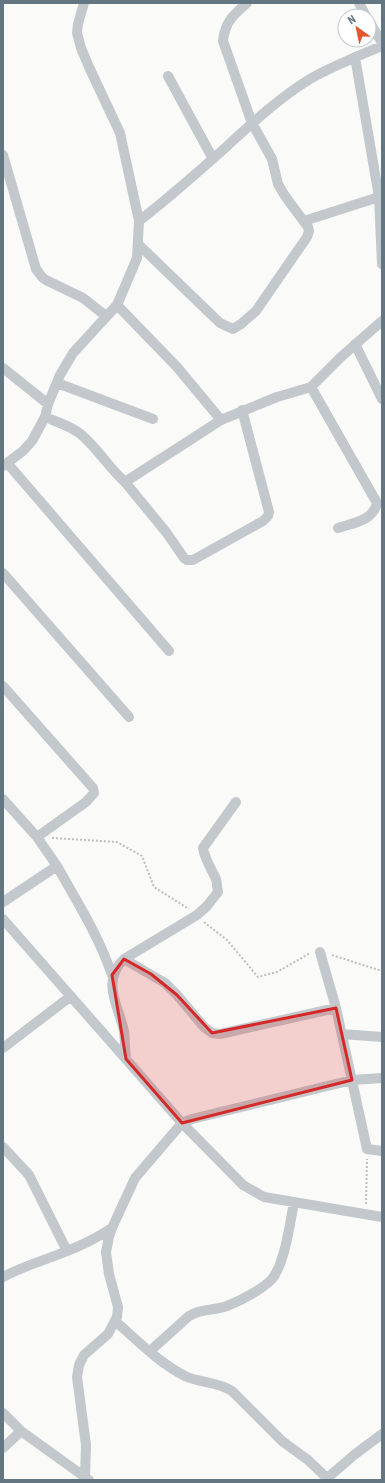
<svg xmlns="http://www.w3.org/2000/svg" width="385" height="1483" font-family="'Roboto Condensed',sans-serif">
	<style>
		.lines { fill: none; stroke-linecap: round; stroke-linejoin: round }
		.path { stroke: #bbbfc2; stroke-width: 2; stroke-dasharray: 2 2; stroke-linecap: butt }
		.street { stroke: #c3c8cc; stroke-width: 10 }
		.marked { fill: #d62828; fill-opacity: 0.2; stroke: #d62828; stroke-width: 3; stroke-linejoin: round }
	</style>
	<rect width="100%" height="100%" fill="#fafaf8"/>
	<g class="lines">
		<!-- path -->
		<path class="path" d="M52 838 117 842 142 856 154 887 189 909
			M204 922 227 940 258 977 277 972 310 953
			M332 955 382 971
			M366 1204 367 1159"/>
		<!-- street -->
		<path class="street" d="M359 3 366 16
			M369 21 382 43
			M355 57 379 197 382 264
			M168 76 213 159
			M3 155 36 269 42 277 46 280 83 298 106 316
			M139 221C169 198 197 173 225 148 251 124 279 98 310 79 333 66 358 56 382 46
			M304 221 379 197
			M138 244 220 323 233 329 241 324 256 311 307 237 309 231 308 227 285 196 278 184 272 159 252 123 223 41C225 22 233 15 247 3
			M117 305 177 367 221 420
			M355 344 382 399
			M3 368 48 404
			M57 383 153 419
			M311 387 377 503C373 521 353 523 338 528
			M45 417C59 423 74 427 85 438 100 452 110 469 125 482L221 420 277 397 311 387 341 357 382 321
			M8 464 169 651
			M3 466 23 451 32 441 45 417 48 404 60 375 73 353 117 305 137 258 139 221 120 133 89 67 81 48 77 33 78 24 84 3
			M125 482 166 532 184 558 187 560H193L263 521 268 516 269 512 242 410
			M3 573 129 717
			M3 686 93 788 94 793 86 802 37 837
			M3 799 37 837 57 866 3 902
			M57 866C77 902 99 936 112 975
			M3 919 182 1123 243 1185 264 1197 382 1217
			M320 952 336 1008 367 1149 382 1151
			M124 959 165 983 177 995 204 1027 212 1033 220 1034 336 1008
			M342 1034 382 1037
			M3 1048 71 996
			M126 1059C125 1050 125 1040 124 1031 118 1004 101 982 124 959L197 915 207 906 218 892C217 887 217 882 216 879 211 868 205 860 203 848L236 802
			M3 1147 29 1175 67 1251
			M3 1277C23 1266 46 1260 67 1251 83 1245 98 1237 112 1228
			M115 1321C137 1340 159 1363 185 1376 200 1383 218 1382 232 1391L282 1441 308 1460 329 1480
			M150 1351 189 1316C201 1308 214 1311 227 1306 240 1301 263 1289 272 1279 285 1263 290 1223 294 1202
			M3 1413 21 1431 89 1480
			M3 1448 21 1431
			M83 1480 85 1478 86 1445 77 1377 79 1365 84 1355 108 1334 117 1317 118 1307 109 1274 106 1252 109 1237 112 1228 135 1178 182 1123 192 1119 352 1080 382 1078
			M325 1480 354 1455 382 1434"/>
	</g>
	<!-- marked area -->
	<path class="marked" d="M124 959 151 974 177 995 212 1033 336 1008 352 1080 182 1123 126 1059 112 975Z"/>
	<!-- border -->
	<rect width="385" height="1483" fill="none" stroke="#657683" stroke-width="8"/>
	<!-- north arrow -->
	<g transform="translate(357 28) rotate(327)"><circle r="19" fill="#ffffff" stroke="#c1c8cd"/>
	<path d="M0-3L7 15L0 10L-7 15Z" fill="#e4572e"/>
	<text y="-6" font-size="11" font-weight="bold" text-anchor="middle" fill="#657683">N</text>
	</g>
</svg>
